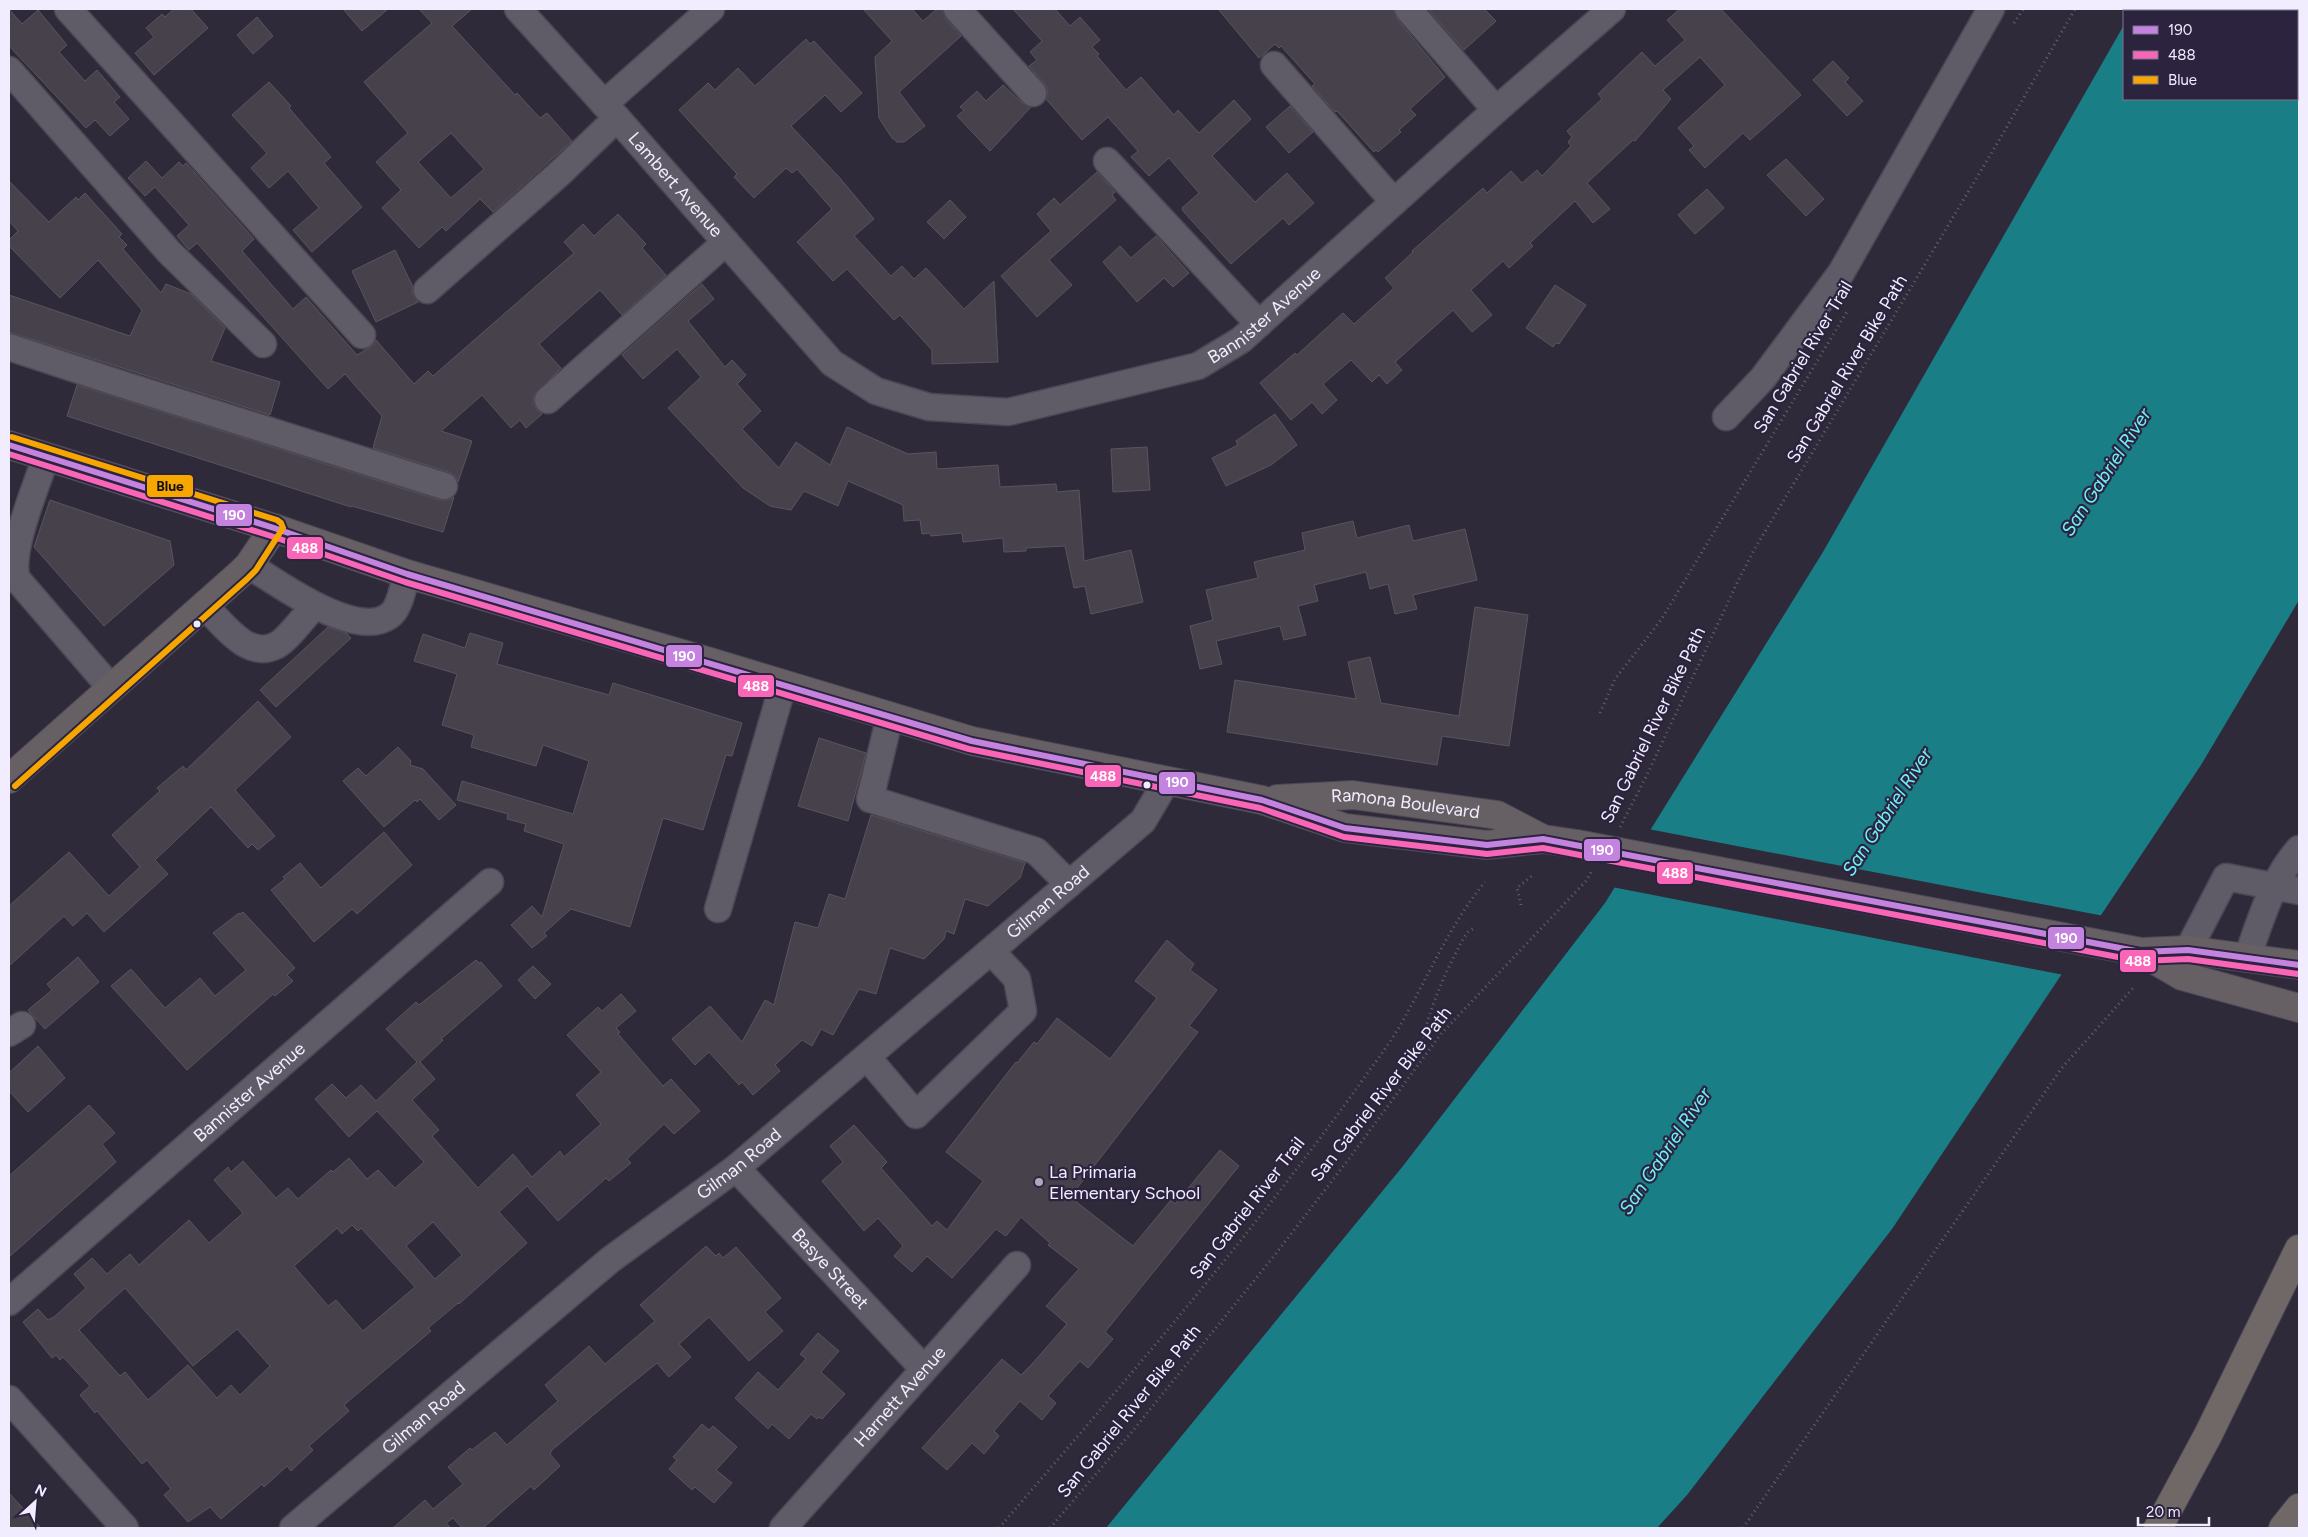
<svg xmlns="http://www.w3.org/2000/svg" width="2308" height="1537" font-family="Figtree,sans-serif">
	<style>
		.water { fill: #1a7e86 }
		.pier { fill: #2f2a39 }
		.building { fill: #47414c; stroke: #5b545f; fill-rule: evenodd }
		.lines { fill: none; stroke-linecap: round; stroke-linejoin: round }
		.minor-casing { stroke: #4b4755; stroke-width: 29 }
		.major-casing { stroke: #4b4755; stroke-width: 30 }
		.highway-casing { stroke: #4b4755; stroke-width: 30 }
		.path { stroke: #65616c; stroke-width: 3; stroke-dasharray: 1 4; stroke-linecap: butt }
		.minor { stroke: #5f5b67; stroke-width: 26 }
		.major { stroke: #666065; stroke-width: 28 }
		.highway { stroke: #706867; stroke-width: 28 }
		.major-bridge-casing { stroke: #4b4755; stroke-width: 30; stroke-linecap: butt }
		.major-bridge { stroke: #666065; stroke-width: 28 }
		.bus-1-casing { stroke: #2c243f; stroke-width: 10 }
		.bus-2-casing { stroke: #2c243f; stroke-width: 10 }
		.bus-3-casing { stroke: #2c243f; stroke-width: 10 }
		.bus-1 { stroke: #c483df; stroke-width: 6 }
		.bus-2 { stroke: #fa66b7; stroke-width: 6 }
		.bus-3 { stroke: #f7a600; stroke-width: 6 }
		.bus-dot { fill: #f1edff; stroke: #2c243f; stroke-width: 2 }
		.poi-dot { fill: #ada9ba; stroke: #2c243f; stroke-width: 2 }
		.labels { text-anchor: middle; dominant-baseline: central; stroke-width: 4.5; stroke-linejoin: round; paint-order: stroke }
		.street-label { font-size: 18px; fill: #f1edff; stroke: #2c243f }
		.poi-label { font-size: 18px; fill: #f1edff; stroke: #2c243f; text-anchor: start }
		.water-label { font-size: 19px; font-style: italic; fill: #70f2fd; stroke: #2c243f }
		.line-badge { stroke: #2c243f; stroke-width: 2 }
		.badge-label { font-size: 14px; text-anchor: middle; font-weight: bold; fill: #fff }
		.pale-badge-label { font-size: 14px; text-anchor: middle; font-weight: bold; fill: #111 }
	</style>
	<rect width="100%" height="100%" fill="#2f2a39"/>
	<!-- water -->
	<path class="water" d="M2133 9H2299V600L2201 765 1892 1229 1687 1495 1657 1528H1106L1403 1166 1605 903 1823 552 2124 25V99H2297V11H2132Z"/>
	<!-- pier -->
	<path class="pier" d="M1648 829 2104 916 2064 975 1612 887Z"/>
	<!-- building -->
	<path class="building" d="M9 9 22 24 38 10 67 45 59 52 85 81 97 70 120 97 114 102 129 119 110 136 95 120 86 128 9 46Z
		M174 9H191L208 28 154 75 135 53 154 37 146 28 162 14 165 17Z
		M343 9H388L362 31Z
		M419 9H472L452 26 515 95 517 93 540 118 547 113 572 141 493 212 480 199 446 231 442 227 419 248 382 208 401 190 376 162 408 133 364 82 432 23ZM451 133 484 169 451 198 418 162Z
		M863 9H912L923 21 937 9H942L946 19 961 36 899 92 925 126 904 142H897L892 138 879 118 875 57 892 41Z
		M1013 9H1055L1070 26 1080 17 1100 40 1092 47 1099 54 1097 56 1126 90 1141 77 1174 115 1178 110 1199 133 1234 100 1251 119 1212 156 1255 202 1287 173 1314 203 1289 225 1283 218 1231 264 1183 211 1182 208 1199 193 1169 158 1149 176 1131 157 1138 151 1108 117 1082 140 1046 99 1048 90 1044 83 1029 66 1037 60 1030 52 1042 41Z
		M1218 9H1393L1397 19 1445 77 1410 109 1416 115 1399 130 1401 132 1378 152 1376 150 1374 152 1337 111 1335 112 1312 86 1315 84 1281 46 1279 48 1275 44 1259 58Z
		M1428 9H1484L1496 21 1464 50Z
		M1680 9H1721L1801 95 1750 140 1743 133 1705 168 1689 150 1694 146 1678 128 1725 85 1700 57 1663 90 1671 99 1635 141 1633 140 1587 183 1610 209 1593 223 1575 201 1530 243 1533 246 1509 268 1503 261 1471 290 1492 315 1472 332 1453 310 1395 362 1402 370 1387 384 1379 375 1372 382 1351 360 1323 384 1337 400 1322 414 1312 402 1291 420 1260 383 1295 353 1297 355 1343 313 1354 324 1394 288 1385 278 1413 252 1412 251 1483 188 1487 193 1511 171 1522 183 1537 170 1542 176 1571 146 1568 142 1572 137 1567 131 1602 99 1598 94 1642 52 1655 66 1685 40 1667 20Z
		M257 17 273 36 253 54 237 35Z
		M806 39 810 44 814 41 862 93 841 112 825 95 791 126 839 177 874 219 854 236 891 276 902 266 914 279 926 268 964 309 994 281 998 362 932 364V350L900 315 894 320 847 269 833 281 797 242 832 209 797 169 792 173 786 168 754 198 734 177 737 174 679 110 708 83 715 90 738 68 755 86Z
		M1833 61 1849 78 1845 82 1863 101 1847 116 1813 80Z
		M269 82 291 106 289 108 331 157 324 163 362 207 312 252 293 230 319 208 288 171 269 188 251 168 267 153 232 115Z
		M1003 85 1022 103 1031 107 990 151 957 116 964 110 960 107 977 91 986 101Z
		M1290 106 1313 132 1289 153 1266 127Z
		M1786 159 1824 199 1806 216 1767 175Z
		M146 161 162 178 179 162 183 166 186 163 254 239 242 251 293 309 306 297 357 355 372 346 376 340 414 384 428 371 433 376 574 253 564 242 583 224 594 236 618 214 646 244 642 248 666 275 622 315 600 290 539 344 561 368 534 395 533 403 537 410 542 414 526 428 520 420 511 428 482 395 441 431 472 441 458 482 455 476 449 472 373 448 382 416 345 374 328 389 197 243 189 250 177 236 189 225 155 187 145 196 128 178Z
		M1097 172 1115 192 1112 195 1116 200 1049 260 1072 285 1037 317 1001 276 1051 231 1037 214 1054 198 1060 205Z
		M9 181 49 222 76 197 78 200 85 193 122 234 119 237 127 245 123 249 161 293 166 284 191 294 225 328 211 361 280 382 270 415 9 332V295L130 336 142 310 98 260 60 298 9 246V240L18 231 9 221Z
		M1707 189 1724 208 1695 234 1678 215Z
		M950 200 966 217 944 239 927 222Z
		M1156 236 1189 273 1173 287 1164 278 1137 302 1103 262 1120 246 1131 258Z
		M395 250 413 287 412 293 418 302 376 322 352 271Z
		M702 284 714 299 688 321 725 367 732 360 746 375 737 384 761 411 742 429 779 468 796 442 830 465 847 427 908 454 936 452 937 469 998 465 1000 487 1056 484 1057 492 1079 490 1084 561 1131 550 1143 602 1091 614 1085 586 1074 588 1065 546 1026 548V551L1004 552 1003 538 963 542 962 533 931 536 930 533 922 534 920 520 904 521 903 505 848 481 838 506 804 491 791 510 770 506 743 488 668 408 701 377 677 349 643 379 622 355Z
		M1555 285 1586 305 1559 344 1556 343 1553 347 1526 328Z
		M77 385 439 500H448L454 497 443 532 352 506 351 507 67 416Z
		M1275 414 1297 445 1271 465 1226 486 1212 458 1238 445 1236 441Z
		M1147 447 1150 490 1113 492 1111 449Z
		M50 500 170 541 174 565 104 626 34 547Z
		M1353 521 1357 538 1409 525 1413 541 1465 529 1477 580 1413 595 1417 609 1395 614 1388 584 1370 589 1366 572 1314 585 1318 601 1298 606 1306 635 1284 640 1280 626 1216 641 1222 664 1200 669 1190 626 1213 620 1206 590 1258 578 1254 562 1305 550 1302 533Z
		M1475 607 1528 615 1509 746 1442 736 1437 765 1227 732 1235 680 1356 699 1348 662 1370 657 1381 703 1459 716Z
		M328 627 346 633 351 638 276 707 260 690Z
		M470 633 503 643 497 664 609 695 613 683 742 723 732 756 726 755 703 830 663 818 630 927 571 909 544 933 547 936 532 948 511 925 532 906 542 917 564 844 524 831 526 824 507 819 508 814 457 800 462 781 573 814 589 761 543 745 536 766 471 747 474 735 442 725 457 674 414 661 423 634 465 648Z
		M258 701 291 737 235 790 275 836 258 850 252 844 248 848 211 807 155 860 168 874 104 932 87 913 73 926 64 916 9 966V906L69 852 109 896 140 867 112 835 160 791 157 788 183 766 186 770Z
		M819 738 866 753 848 821 798 806Z
		M398 747 411 761 410 765 423 769 456 805 439 820 420 799 417 802 415 800 384 827 343 781 358 768 366 776Z
		M871 815 1025 863 1020 878 988 906 965 899 954 934 946 931 944 939 924 959 890 948 876 994 859 989 833 1035 821 1029 812 1046 802 1040 775 1065 780 1071 753 1095 742 1082 739 1085 709 1052 695 1065 672 1039 710 1006 742 1042 765 1000 774 1005 795 922 818 928 829 894 845 899Z
		M384 832 412 865 357 914 352 909 314 942 271 890 285 879 283 877 300 863 321 888Z
		M243 912 295 968 287 975 293 981 275 996 273 994 187 1070 111 986 131 969 165 1008 200 978 215 996 246 970 213 933 239 913 240 914Z
		M1167 940 1194 964 1190 970 1217 990 1189 1026 1198 1032 1070 1197 1133 1246 1171 1200 1175 1204 1220 1150 1239 1166 1105 1332 1113 1339 1088 1368 1080 1361 1048 1396 1056 1403 1042 1420 1020 1401 994 1431 999 1436 984 1454 972 1443 947 1470 922 1448 1002 1359 1021 1375 1032 1364 1067 1324 1046 1306 1079 1269 1048 1245 1050 1243 1021 1217 1006 1236 996 1229 952 1278 927 1256 912 1272 894 1256 903 1246 878 1218 864 1231 822 1181 843 1162 830 1146 854 1125 887 1162 881 1168 932 1226 937 1221 947 1230 983 1181 946 1152 1016 1062 1017 1063 1034 1042 1037 1044 1057 1018 1110 1059 1157 998 1135 981Z
		M78 957 99 982 45 1029 28 1010 52 990 47 984Z
		M476 960 479 963 481 962 502 986 441 1039 443 1040 420 1062 435 1079 412 1100 439 1130 432 1136 478 1188 513 1154 532 1177 560 1151 564 1157 601 1124 576 1095 601 1072 567 1035 598 1007 602 1011 621 994 636 1011 616 1028 620 1032 618 1034 663 1086 671 1079 700 1111 674 1134 664 1124 627 1159 631 1163 609 1181 606 1178 558 1221 527 1186 499 1212 527 1243 459 1304 458 1303 428 1328 431 1331 344 1405 349 1411 309 1446 313 1450 291 1471 287 1466 264 1487 262 1484 221 1519 210 1507 188 1522 164 1495 171 1489 147 1460 142 1464 97 1411 95 1413 80 1395 90 1386 63 1357 60 1360 56 1355 52 1358 23 1322 38 1309 48 1320 54 1317 86 1288 74 1274 92 1258 107 1274 130 1254 139 1265 189 1220 209 1243 243 1213 214 1180 228 1167 231 1172 243 1161 276 1198 288 1188 298 1199 331 1170 333 1172 349 1158 367 1179 378 1170 395 1188 424 1162 377 1111 349 1137 315 1099 332 1084 346 1098 361 1085 376 1101 417 1062 386 1029 416 1002 419 1005ZM433 1222 462 1255 435 1279 406 1246ZM352 1225 358 1231 361 1228 415 1287 363 1331 336 1300 328 1306 294 1266 337 1228 342 1234ZM125 1288 193 1366 237 1329 270 1366 240 1395 231 1385 217 1398 188 1365 148 1400 125 1372 120 1376 79 1330Z
		M533 966 551 984 535 999 518 980Z
		M38 1046 65 1078 28 1112 9 1091V1073Z
		M89 1105 115 1133 102 1144 116 1162 9 1257V1176Z
		M706 1246 716 1256 719 1253 723 1258 736 1247 781 1298 765 1312 783 1331 749 1361 709 1317 679 1344 691 1357 669 1377 657 1363 610 1401 552 1450 550 1454 560 1466 534 1490 531 1486 483 1528H462L453 1518 446 1523 451 1528H393L425 1500 433 1509 463 1484 448 1467 470 1448 472 1450 495 1432 507 1445 558 1401 545 1385 589 1346 605 1364 655 1321 640 1305Z
		M818 1333 839 1351 821 1372 845 1394 822 1419 819 1417 817 1419 811 1414 789 1439 772 1424 768 1429 735 1398 758 1372 778 1390 806 1359 800 1354Z
		M702 1424 709 1430 713 1426 737 1447 716 1470 732 1483 714 1503 695 1487 692 1490 669 1469 677 1460 673 1457Z
		M9 1493 41 1528H9Z"/>
	<g class="lines">
		<defs>
			<g id="minor">
				<path d="M68 9 362 335"/>
				<path id="s1" d="M518 9 617 118 832 363 876 391 929 407 1008 412 1198 366 1241 340 1496 110 1612 9"/>
				<path d="M957 9 1033 93"/>
				<path d="M1408 9 1496 110"/>
				<path d="M1274 65 1394 202"/>
				<path d="M9 70 169 252 263 344"/>
				<path d="M604 104 711 9"/>
				<path d="M1107 161 1259 324"/>
				<path d="M427 290 560 173 617 118"/>
				<path d="M9 347 118 383 444 486"/>
				<path d="M548 400 726 242"/>
				<path d="M1726 417 1763 378 1841 273 1991 9"/>
				<path d="M46 457C36 487 8 552 17 579L111 688"/>
				<path d="M249 565C277 583 356 640 389 616 400 609 403 586 407 574"/>
				<path d="M204 605C222 623 248 661 277 645 287 640 306 615 314 606"/>
				<path d="M890 716 870 799 1036 851 1069 884"/>
				<path d="M718 909 783 685"/>
				<path d="M2188 950 2226 877 2299 891"/>
				<path d="M2247 958C2261 919 2272 880 2299 849"/>
				<path d="M9 1033 22 1025"/>
				<path d="M867 1057 916 1115 1023 1011 1017 979 991 951"/>
				<path id="s2" d="M736 1168 923 1368"/>
				<path id="s3" d="M9 1302 490 882"/>
				<path d="M9 1399 125 1528"/>
				<path id="s4" d="M293 1528 610 1260 736 1168 1143 821 1166 782"/>
				<path id="s5" d="M783 1528 1017 1265"/>
			</g>
			<g id="major">
				<path d="M9 445 274 528 407 574 710 662 972 741 1262 800 1345 828 1487 845 1543 839 1577 844"/>
				<path d="M9 779 241 573 249 565 274 528"/>
				<path id="s6" d="M1277 799 1353 795 1497 815 1543 839"/>
				<path d="M2141 952 2182 976 2299 1008"/>
				<path d="M2141 952 2188 950 2299 965"/>
			</g>
			<path id="highway" d="M2158 1528 2208 1435 2299 1249
				M2283 1528 2299 1508"/>
		</defs>
		<!-- minor casing -->
		<use href="#minor" class="minor-casing"/>
		<!-- major casing -->
		<use href="#major" class="major-casing"/>
		<!-- highway casing -->
		<use href="#highway" class="highway-casing"/>
		<!-- path -->
		<path class="path" d="M2014 23 2023 9
			M1600 713 1615 679 1661 620 1848 310
			M1620 827 1646 777 1738 581 1754 550 2001 137 2075 9
			M1521 905 1517 888 1533 875
			M1424 1038C1426 1015 1453 954 1467 933 1469 930 1473 929 1476 927
			M999 1528C1121 1386 1244 1244 1354 1092 1370 1069 1388 1047 1402 1022 1429 975 1450 924 1485 882
			M1050 1528 1131 1433 1274 1256 1348 1160 1441 1034 1586 881 1591 872
			M1743 1528 2061 1069 2133 988"/>
		<!-- minor -->
		<use href="#minor" class="minor"/>
		<!-- major -->
		<use href="#major" class="major"/>
		<!-- highway -->
		<use href="#highway" class="highway"/>
		<defs>
			<path id="major-bridge" d="M1577 844 2141 952"/>
		</defs>
		<!-- major-bridge casing -->
		<use href="#major-bridge" class="major-bridge-casing"/>
		<!-- major-bridge -->
		<use href="#major-bridge" class="major-bridge"/>
		<defs>
			<path id="bus-1" d="M9 445 274 528 407 574 972 741 1262 800 1345 828 1487 845 1543 839 2141 952 2188 950 2299 965"/>
			<path id="bus-2" d="M9 454 271 536 405 582 969 749 1260 808 1344 837 1487 854 1543 848 2139 961 2188 959 2298 974"/>
			<path id="bus-3" d="M12 437 277 520 281 523 283 528 256 570 247 579 15 786"/>
		</defs>
		<!-- bus-1 casing -->
		<use href="#bus-1" class="bus-1-casing"/>
		<!-- bus-2 casing -->
		<use href="#bus-2" class="bus-2-casing"/>
		<!-- bus-3 casing -->
		<use href="#bus-3" class="bus-3-casing"/>
		<!-- bus-1 -->
		<use href="#bus-1" class="bus-1"/>
		<!-- bus-2 -->
		<use href="#bus-2" class="bus-2"/>
		<!-- bus-3 -->
		<use href="#bus-3" class="bus-3"/>
	</g>
	<!-- markers -->
	<g class="bus-dot">
		<circle cx="197" cy="624" r="4.5"/>
		<circle cx="1147" cy="785" r="4.5"/>
	</g>
	<circle class="poi-dot" cx="1039" cy="1182" r="5"/>
	<g class="labels">
		<!-- street labels -->
		<g class="street-label">
			<text stroke="none"><textPath href="#s1" startOffset="236">Lambert Avenue</textPath></text>
			<text stroke="none"><textPath href="#s1" startOffset="939">Bannister Avenue</textPath></text>
			<text transform="translate(1803 357) rotate(-59)">San Gabriel River Trail</text>
			<text transform="translate(1847 369) rotate(-59)">San Gabriel River Bike Path</text>
			<text transform="translate(1653 725) rotate(-64)">San Gabriel River Bike Path</text>
			<text stroke="none"><textPath href="#s6" startOffset="129">Ramona Boulevard</textPath></text>
			<text stroke="none"><textPath href="#s4" startOffset="981">Gilman Road</textPath></text>
			<text stroke="none"><textPath href="#s3" startOffset="319">Bannister Avenue</textPath></text>
			<text transform="translate(1381 1094) rotate(-52)">San Gabriel River Bike Path</text>
			<text stroke="none"><textPath href="#s4" startOffset="576">Gilman Road</textPath></text>
			<text transform="translate(1247 1208) rotate(-52)">San Gabriel River Trail</text>
			<text stroke="none"><textPath href="#s2" startOffset="138">Basye Street</textPath></text>
			<text stroke="none"><textPath href="#s5" startOffset="176">Harnett Avenue</textPath></text>
			<text transform="translate(1129 1411) rotate(-51)">San Gabriel River Bike Path</text>
			<text stroke="none"><textPath href="#s4" startOffset="171">Gilman Road</textPath></text>
		</g>
		<!-- poi labels -->
		<g class="poi-label">
			<text x="1049" y="1172">La Primaria<tspan x="1049" dy="21">Elementary School</tspan></text>
		</g>
		<!-- water labels -->
		<g class="water-label">
			<text transform="translate(2106 472) rotate(-57)">San Gabriel River</text>
			<text transform="translate(1887 812) rotate(-57)">San Gabriel River</text>
			<text transform="translate(1665 1151) rotate(-56)">San Gabriel River</text>
		</g>
	</g>
	<g class="line-badge">
		<rect x="146" y="474" width="48" height="24" rx="5" fill="#f7a600"/>
		<rect x="215" y="503" width="38" height="24" rx="5" fill="#c483df"/>
		<rect x="286" y="536" width="38" height="24" rx="5" fill="#fa66b7"/>
		<rect x="665" y="644" width="38" height="24" rx="5" fill="#c483df"/>
		<rect x="737" y="674" width="38" height="24" rx="5" fill="#fa66b7"/>
		<rect x="1084" y="764" width="38" height="24" rx="5" fill="#fa66b7"/>
		<rect x="1158" y="771" width="38" height="24" rx="5" fill="#c483df"/>
		<rect x="1583" y="838" width="38" height="24" rx="5" fill="#c483df"/>
		<rect x="1656" y="861" width="38" height="24" rx="5" fill="#fa66b7"/>
		<rect x="2047" y="926" width="38" height="24" rx="5" fill="#c483df"/>
		<rect x="2119" y="949" width="38" height="24" rx="5" fill="#fa66b7"/>
	</g>
	<g class="badge-label">
		<text x="234" y="520">190</text>
		<text x="305" y="553">488</text>
		<text x="684" y="661">190</text>
		<text x="756" y="691">488</text>
		<text x="1103" y="781">488</text>
		<text x="1177" y="787">190</text>
		<text x="1602" y="855">190</text>
		<text x="1675" y="878">488</text>
		<text x="2066" y="943">190</text>
		<text x="2138" y="966">488</text>
	</g>
	<g class="pale-badge-label">
		<text x="170" y="491">Blue</text>
	</g>
	<!-- border -->
	<rect width="2308" height="1537" fill="none" stroke="#f1edff" stroke-width="20"/>
	<!-- legend -->
	<rect x="2123" y="10" width="175" height="90" fill="#2c243f" stroke="#7b748c"/>
	<rect x="2133" y="26" width="25" height="8" fill="#c483df" stroke="#7b748c"/>
	<text x="2168" y="35" font-size="15" fill="#f1edff">190</text>
	<rect x="2133" y="51" width="25" height="8" fill="#fa66b7" stroke="#7b748c"/>
	<text x="2168" y="60" font-size="15" fill="#f1edff">488</text>
	<rect x="2133" y="76" width="25" height="8" fill="#f7a600" stroke="#7b748c"/>
	<text x="2168" y="85" font-size="15" fill="#f1edff">Blue</text>
	<!-- north arrow -->
	<g transform="translate(35 1502) rotate(26)" stroke="#2c243f" stroke-width="4" paint-order="stroke">
	<path d="M0-4L9 19L0 12L-9 19Z" fill="#f1edff"/>
	<text y="-8" font-size="14" font-weight="bold" text-anchor="middle" fill="#f1edff">N</text>
	</g>
	<!-- scale -->
	<path d="M2138 1517v8h71v-8" fill="none" stroke="#f1edff" stroke-width="2.5"/>
	<text x="2146" y="1517" font-size="15" fill="#f1edff" stroke="#2c243f" stroke-width="4" paint-order="stroke">20 m</text>
</svg>
